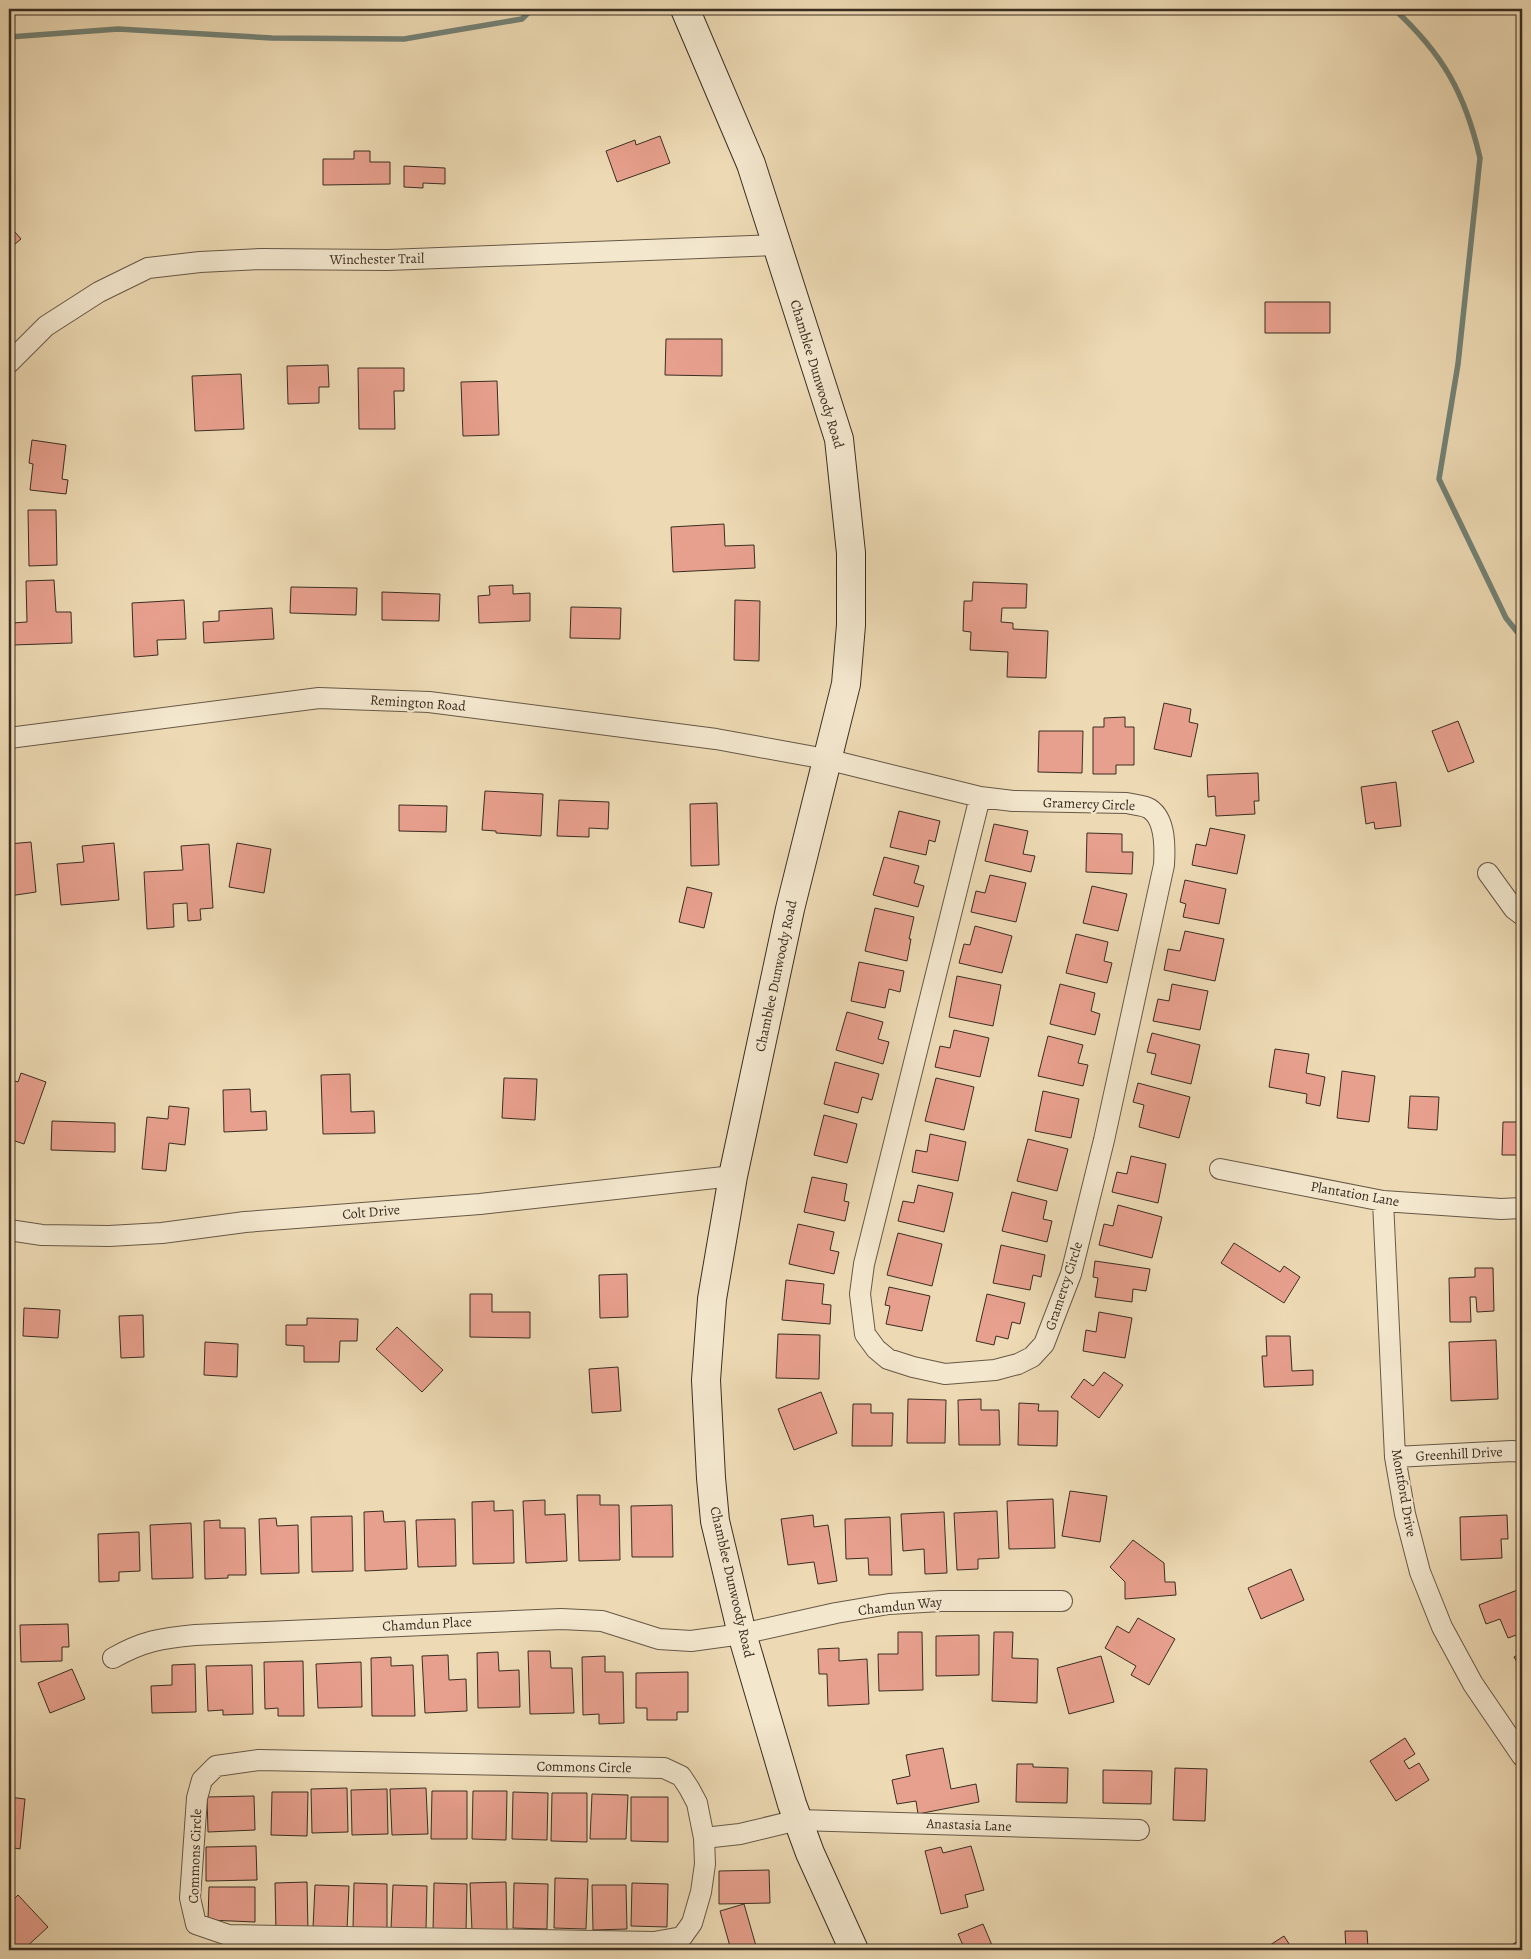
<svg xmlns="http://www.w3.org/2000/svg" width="1531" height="1959" font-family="Alegreya,serif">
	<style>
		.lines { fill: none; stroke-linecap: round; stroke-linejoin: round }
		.stream { stroke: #738276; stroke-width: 5.5 }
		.building { fill: #e8a08e; stroke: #3a2d21 }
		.street-casing { stroke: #675846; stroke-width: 22 }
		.secondary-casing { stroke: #3a2d21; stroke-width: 30 }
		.street { stroke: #f3e7ce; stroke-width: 20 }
		.secondary { stroke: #f3e7ce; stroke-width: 28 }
		.labels { text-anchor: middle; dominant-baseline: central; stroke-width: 4.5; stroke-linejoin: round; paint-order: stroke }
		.street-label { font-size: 14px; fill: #3a2d21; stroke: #f3e7ce }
	</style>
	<rect width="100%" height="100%" fill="#eddab4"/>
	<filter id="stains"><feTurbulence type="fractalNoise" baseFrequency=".004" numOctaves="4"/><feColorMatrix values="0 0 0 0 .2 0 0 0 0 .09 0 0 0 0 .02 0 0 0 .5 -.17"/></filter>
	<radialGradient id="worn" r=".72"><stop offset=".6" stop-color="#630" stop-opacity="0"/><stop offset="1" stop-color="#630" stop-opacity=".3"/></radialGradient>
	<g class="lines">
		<!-- stream -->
		<path class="stream" d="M1394 9C1443 54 1465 93 1480 158L1458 364 1439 479 1506 618 1522 638
			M9 37 118 29 272 38 404 39 522 19 532 9"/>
	</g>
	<!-- building -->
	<path class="building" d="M660 136 670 163 617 182 606 151 635 140 636 145Z
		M354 151H370V162H390V184L323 185V159H354Z
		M404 166 445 168V184L423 183V188L404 187Z
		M9 225 21 239 9 249Z
		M1265 302H1330V333H1265Z
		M666 339H722V376L665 375Z
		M328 365 329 387H319V403L288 404 287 366Z
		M358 368H404V391H394L395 429H359Z
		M241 374 244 429 195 431 192 376Z
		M497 381 499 435 463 436 461 382Z
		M32 440 66 445 62 479 68 480 66 494 30 490 33 464 29 463Z
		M28 510H56L57 565 29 566Z
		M724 524 725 546 754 545 755 568 673 572 671 527Z
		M54 580 56 612H71L72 643 13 645 12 623 27 622 26 581Z
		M973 582 1027 584 1026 608H1002L1001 622 1013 623V629L1048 631 1046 678 1007 677 1008 652 970 650 971 632 963 631 964 601H972Z
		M513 585V594L530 593V621L479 623 478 596 490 595 489 586Z
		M291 587 357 588 356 615 290 613Z
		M382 592 440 594 439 621 382 620Z
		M184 600 186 639 157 640 158 655 134 657 132 603Z
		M735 600 760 601 759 661 734 660Z
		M571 607 621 608 620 639 570 638Z
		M272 608 274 639 204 643 203 622 219 621V611Z
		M1164 703 1191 709 1189 722 1198 724 1191 757 1154 749Z
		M1125 717V727H1134V765H1116V774H1093V727H1104V718Z
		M1458 721 1474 762 1448 772 1432 731Z
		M1039 731H1083L1082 773 1038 772Z
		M1258 773 1259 801H1254L1255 814 1216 816 1215 796 1208 797 1207 775Z
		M1396 782 1401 826 1375 829 1374 822 1366 824 1361 787Z
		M485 791 543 794 541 836 496 833V831L482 830Z
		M559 800 609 802 608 829 589 828V837L557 836Z
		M717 803 719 865 691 866 690 804Z
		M399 805 447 806 446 832 399 831Z
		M899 811 940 821 935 842 929 840 926 855 890 847Z
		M994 824 1028 831 1023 854 1035 856 1031 872 985 861Z
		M1210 828 1245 835 1237 874 1192 865 1196 844 1206 846Z
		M1087 833 1122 834V852H1133L1132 874 1086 872Z
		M31 842 36 892 9 896V844Z
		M114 843 119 900 61 905 57 864 84 862 82 846Z
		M237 843 271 849 264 893 229 887Z
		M209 844 213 908 200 909 201 920 188 921 187 903 173 904 174 927 147 929 144 872 183 870 181 846Z
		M884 857 919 866 914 883 924 886 918 907 873 895Z
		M990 875 1026 883 1016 922 971 912 976 891 985 893Z
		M1185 880 1226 889 1219 924 1183 917 1186 904 1180 902Z
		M1092 886 1127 894 1118 931 1083 923Z
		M687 887 712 893 704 928 679 922Z
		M875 908 914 917 909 939H911L907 961 865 951Z
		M975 926 1012 936 1002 973 959 963 964 944 970 945Z
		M1185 931 1224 939 1215 981 1164 970 1168 949 1180 951Z
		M1076 934 1108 942 1104 961 1112 963 1107 983 1066 973Z
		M859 962 904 971 900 992 889 989 885 1008 851 1001Z
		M957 976 1001 985 993 1026 949 1017Z
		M1060 984 1095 993 1091 1011 1100 1014 1095 1035 1050 1024Z
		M1172 984 1208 991 1200 1030 1153 1021 1158 999 1169 1001Z
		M847 1012 883 1022 878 1039 889 1042 883 1064 836 1050Z
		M954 1030 989 1038 980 1077 935 1067 940 1046 950 1048Z
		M1152 1033 1200 1045 1191 1084 1151 1074 1156 1054 1147 1052Z
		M1048 1036 1083 1045 1078 1063 1088 1065 1083 1086 1038 1076Z
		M1275 1049 1309 1054 1306 1073 1325 1077 1320 1106 1306 1103 1307 1094 1269 1087Z
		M835 1062 879 1074 872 1100 862 1097 858 1113 824 1104Z
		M1342 1071 1375 1076 1369 1122 1337 1118Z
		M21 1073 46 1082 24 1144 9 1139V1079L18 1082Z
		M350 1074 351 1112 374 1111 375 1133 323 1134 321 1075Z
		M504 1078 537 1079 535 1120 502 1118Z
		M936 1078 974 1087 964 1130 925 1121Z
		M1138 1083 1190 1097 1179 1138 1139 1127 1144 1105 1133 1102Z
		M250 1089 251 1112 266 1111 267 1130 224 1132 223 1090Z
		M1043 1091 1079 1099 1071 1138 1035 1131Z
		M1410 1096 1439 1097 1437 1130 1408 1128Z
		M169 1106 189 1108 185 1145 169 1143 166 1171 142 1169 147 1117 168 1119Z
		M824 1115 857 1124 847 1163 814 1155Z
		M52 1121 115 1123V1152L51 1150Z
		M1503 1122H1522V1155H1502Z
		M930 1134 966 1142 958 1181 912 1172 916 1150 927 1152Z
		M1028 1139 1068 1149 1057 1191 1017 1181Z
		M1131 1156 1166 1164 1158 1203 1112 1192 1117 1172 1127 1174Z
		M812 1177 847 1184 844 1201 849 1202 845 1221 804 1212Z
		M918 1185 953 1193 944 1232 898 1221 903 1201 914 1203Z
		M1012 1192 1047 1201 1043 1219 1052 1221 1047 1242 1002 1231Z
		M1118 1205 1162 1217 1152 1258 1099 1245 1104 1224 1113 1226Z
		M798 1224 834 1232 830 1250 839 1252 834 1274 789 1264Z
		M898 1233 942 1244 932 1286 887 1275Z
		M1234 1243 1280 1272 1284 1266 1300 1277 1284 1303 1221 1263Z
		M1001 1245 1045 1255 1041 1277 1033 1275 1030 1290 993 1283Z
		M1095 1261 1150 1269 1146 1291 1133 1289 1132 1302 1095 1297 1098 1278 1093 1277Z
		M1475 1268H1493L1494 1311 1477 1312 1476 1297H1470L1471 1322H1450L1449 1278 1475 1277Z
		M627 1274 628 1317 600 1318 599 1275Z
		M786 1280 824 1284 822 1304 831 1305 830 1324 782 1320Z
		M889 1287 930 1296 922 1331 886 1324 890 1306 885 1305Z
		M470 1294H492V1312H530V1338L470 1337Z
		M987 1294 1025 1303 1020 1324 1012 1322 1008 1339 996 1336 994 1345 976 1341Z
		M24 1308 60 1310 58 1338 23 1336Z
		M1099 1312 1132 1318 1125 1358 1083 1351 1086 1330 1096 1332Z
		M143 1315 144 1357 121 1358 119 1316Z
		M307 1318 358 1319 357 1341H340L339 1362H304V1346L286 1345V1325H307Z
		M397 1327 443 1370 422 1392 376 1349Z
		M778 1334 820 1335 819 1379 776 1378Z
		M1266 1336H1290L1292 1371 1313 1370V1385L1264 1387 1262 1356H1267Z
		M1496 1340 1498 1399 1451 1401 1449 1342Z
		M205 1342 238 1344 237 1377 204 1375Z
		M618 1367 621 1411 592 1413 589 1369Z
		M1104 1372 1123 1385 1099 1418 1071 1397 1084 1379 1093 1386Z
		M821 1392 837 1433 794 1450 778 1409Z
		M908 1399 946 1400 945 1443H907Z
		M981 1399V1410H999L1000 1445H959L958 1400Z
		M1019 1403 1039 1404 1038 1411H1058L1057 1446 1018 1445Z
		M853 1404H871V1413H893L892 1446H852Z
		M1070 1491 1107 1496 1100 1542 1062 1536Z
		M577 1495H600V1505H619L620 1560 579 1561Z
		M1053 1499 1055 1548 1009 1549 1007 1501Z
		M545 1500V1515L565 1514 567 1561 526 1563 523 1501Z
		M494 1501V1511L513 1510 514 1563 473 1564 472 1502Z
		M672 1505 673 1557H632L631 1506Z
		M383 1511 384 1522 405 1521 407 1569 365 1571 364 1512Z
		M997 1511 999 1558 978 1559V1569L957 1570 954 1513Z
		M944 1512 947 1573 925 1574 924 1549 903 1551 901 1514Z
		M813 1515 814 1527 828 1525 837 1581 818 1584 814 1562 788 1565 781 1519Z
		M1507 1515 1508 1539H1501L1502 1558 1461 1560 1460 1517Z
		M352 1516 353 1571 312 1572 311 1517Z
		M890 1517 892 1575H869L868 1558 846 1559 845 1519Z
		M276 1518 277 1526 298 1525 299 1573 261 1574 259 1519Z
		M455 1519 456 1566 418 1567 416 1520Z
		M220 1520V1528H245L246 1575H228V1578L205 1579 204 1521Z
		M191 1523 193 1578 152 1579 150 1525Z
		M139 1532 140 1571 119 1572V1581L99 1582 98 1534Z
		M1133 1540 1164 1563 1165 1582H1175L1176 1595 1125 1599V1582L1110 1567Z
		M1291 1569 1304 1600 1261 1619 1248 1588Z
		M1520 1589 1522 1594V1633L1508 1638 1500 1619 1486 1624 1479 1605Z
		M1138 1618 1175 1639 1149 1685 1131 1675 1136 1666 1105 1648 1117 1626 1129 1633Z
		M68 1624 69 1647H62V1661L21 1662 20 1625Z
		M898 1632H922L923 1690 879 1691 878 1654H898Z
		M994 1632H1013L1012 1658 1038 1659 1037 1703 992 1701Z
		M979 1635V1675L936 1676V1636Z
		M839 1648V1661L867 1659 869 1704 828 1706 827 1674H819L818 1649Z
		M528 1651H550L551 1668H572L574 1713 530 1714Z
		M498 1652 499 1671 519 1670 520 1707 478 1708 477 1653Z
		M1522 1652V1670L1514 1657Z
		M448 1655 449 1680 466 1679 467 1711 425 1713 422 1656Z
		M605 1656V1672H623L624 1723 599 1724V1714L583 1715 582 1657Z
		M1101 1656 1114 1702 1069 1714 1057 1668Z
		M391 1657V1666L413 1665 415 1716H372L371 1658Z
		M303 1661 304 1716H278V1708L265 1709 264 1662Z
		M361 1662 362 1707 318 1708 316 1664Z
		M195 1664 196 1712 152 1713 151 1686 172 1685V1665Z
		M252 1665 253 1714 223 1715V1710L208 1711 206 1666Z
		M72 1669 85 1699 50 1713 38 1683Z
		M688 1672V1712H677V1720H647V1708H636V1673Z
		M1405 1738 1415 1754 1404 1761 1409 1769 1419 1763 1429 1780 1396 1801 1370 1761Z
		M943 1748 951 1789 976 1784 979 1802 918 1814 916 1801 897 1804 892 1780 910 1776 906 1755Z
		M1017 1764H1033V1767L1068 1768 1067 1803 1016 1802Z
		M1175 1768 1207 1769 1205 1821 1173 1820Z
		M1103 1770 1152 1771 1151 1804 1103 1803Z
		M347 1788 348 1832 312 1833 311 1789Z
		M426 1788 428 1834 392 1835 390 1789Z
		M387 1789 388 1834 352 1835 351 1790Z
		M432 1791H467V1839H431Z
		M473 1791H507L506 1840 472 1839Z
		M272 1792H308L307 1836 271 1835Z
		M513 1792 548 1793 547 1840 512 1839Z
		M552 1793H587V1842L551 1841Z
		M592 1794 628 1795 626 1839H590Z
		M254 1796 255 1830 208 1832 207 1797Z
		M9 1797 25 1799 20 1849 9 1847Z
		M631 1797H668V1842L631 1841Z
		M256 1846 257 1880 206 1881V1847Z
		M971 1846 984 1890 965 1895 968 1907 941 1914 925 1851 941 1847 943 1853Z
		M769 1870 770 1903 719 1904V1871Z
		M555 1878 588 1879 586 1929 554 1928Z
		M307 1882 308 1931 276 1932 275 1883Z
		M506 1882 507 1930 472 1931 470 1883Z
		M354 1883 387 1884V1930L353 1929Z
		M434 1883 467 1884 466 1932 433 1931Z
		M514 1883 548 1884 547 1929 513 1928Z
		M632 1883 668 1884 667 1927 631 1926Z
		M315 1885 349 1886 347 1929 313 1928Z
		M393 1885 427 1886 426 1930 391 1929Z
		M592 1885H626L627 1929 593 1930Z
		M209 1887H255V1922L208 1920Z
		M18 1895 48 1927 23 1950H13L9 1946V1904Z
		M744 1904 756 1946 741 1950H731L720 1911Z
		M983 1924 994 1950H965L958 1934Z
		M1345 1931H1367L1368 1948 1383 1947V1950H1346Z
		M1284 1936 1293 1950H1269L1267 1947Z
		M1522 1938V1950H1512L1509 1947Z"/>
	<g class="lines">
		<defs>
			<path id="street" d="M9 363 46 326 99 292 148 268 200 262 261 259 388 260 777 245
				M9 738 319 698 429 702 716 739 826 759 980 797
				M980 797 1013 801 1127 803C1134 805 1144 805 1150 809 1166 820 1165 848 1164 865L1104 1140 1071 1274 1044 1344 1032 1357 1018 1364 995 1370 945 1374 913 1367 888 1359 876 1349 865 1334 860 1294 864 1264Z
				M1488 873 1514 909 1522 915
				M1220 1169 1383 1201 1501 1209 1522 1208
				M1383 1201 1395 1457 1405 1514 1420 1572 1442 1627 1473 1684 1522 1756
				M9 1230 42 1235 109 1236 162 1233 245 1222 480 1204 733 1176
				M1395 1457 1512 1451 1522 1452
				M113 1658C143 1641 162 1638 195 1635L561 1619 602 1621 659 1639 691 1641 742 1634 836 1613 889 1604 941 1601H1062
				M259 1760 664 1768 681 1776 689 1788 697 1803 704 1838 705 1864 701 1892 692 1923 682 1937 654 1942 228 1935 196 1924 190 1898 197 1798 202 1780 216 1766Z
				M704 1838 740 1834 798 1820 1139 1830"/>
			<path id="secondary" d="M685 9 751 164 839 439 851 553V625L846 684 790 909 733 1176 712 1299 706 1380 711 1478 715 1521 742 1634 792 1804 810 1853 854 1950"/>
		</defs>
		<!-- street casing -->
		<use href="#street" class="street-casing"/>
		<!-- secondary casing -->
		<use href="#secondary" class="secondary-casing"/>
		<!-- street -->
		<use href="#street" class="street"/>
		<!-- secondary -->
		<use href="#secondary" class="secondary"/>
	</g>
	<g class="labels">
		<!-- street labels -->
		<g class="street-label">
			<text transform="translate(377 259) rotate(-1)">Winchester Trail</text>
			<text transform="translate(817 374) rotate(73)">Chamblee Dunwoody Road</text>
			<text transform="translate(418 703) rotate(4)">Remington Road</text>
			<text transform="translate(1089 804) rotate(2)">Gramercy Circle</text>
			<text transform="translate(776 976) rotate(-78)">Chamblee Dunwoody Road</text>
			<text transform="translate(1355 1194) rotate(10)">Plantation Lane</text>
			<text transform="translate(371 1212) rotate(-5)">Colt Drive</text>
			<text transform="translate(1064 1286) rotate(-72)">Gramercy Circle</text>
			<text transform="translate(1459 1454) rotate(-3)">Greenhill Drive</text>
			<text transform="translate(1404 1493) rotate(80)">Montford Drive</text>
			<text transform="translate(732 1582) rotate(77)">Chamblee Dunwoody Road</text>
			<text transform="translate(900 1606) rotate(-6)">Chamdun Way</text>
			<text transform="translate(427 1624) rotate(-3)">Chamdun Place</text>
			<text transform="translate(584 1767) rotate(1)">Commons Circle</text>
			<text transform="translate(969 1825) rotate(2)">Anastasia Lane</text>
			<text transform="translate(195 1856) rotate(-88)">Commons Circle</text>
		</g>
	</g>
	<!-- margin -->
	<rect width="1531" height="1959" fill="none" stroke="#eddab4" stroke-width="30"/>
	<rect x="10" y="10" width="1511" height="1939" fill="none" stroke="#3a2d21" stroke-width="2.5"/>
	<rect x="15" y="15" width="1501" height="1929" fill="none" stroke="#3a2d21"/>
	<rect width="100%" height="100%" filter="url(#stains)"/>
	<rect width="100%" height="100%" fill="url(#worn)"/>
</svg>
